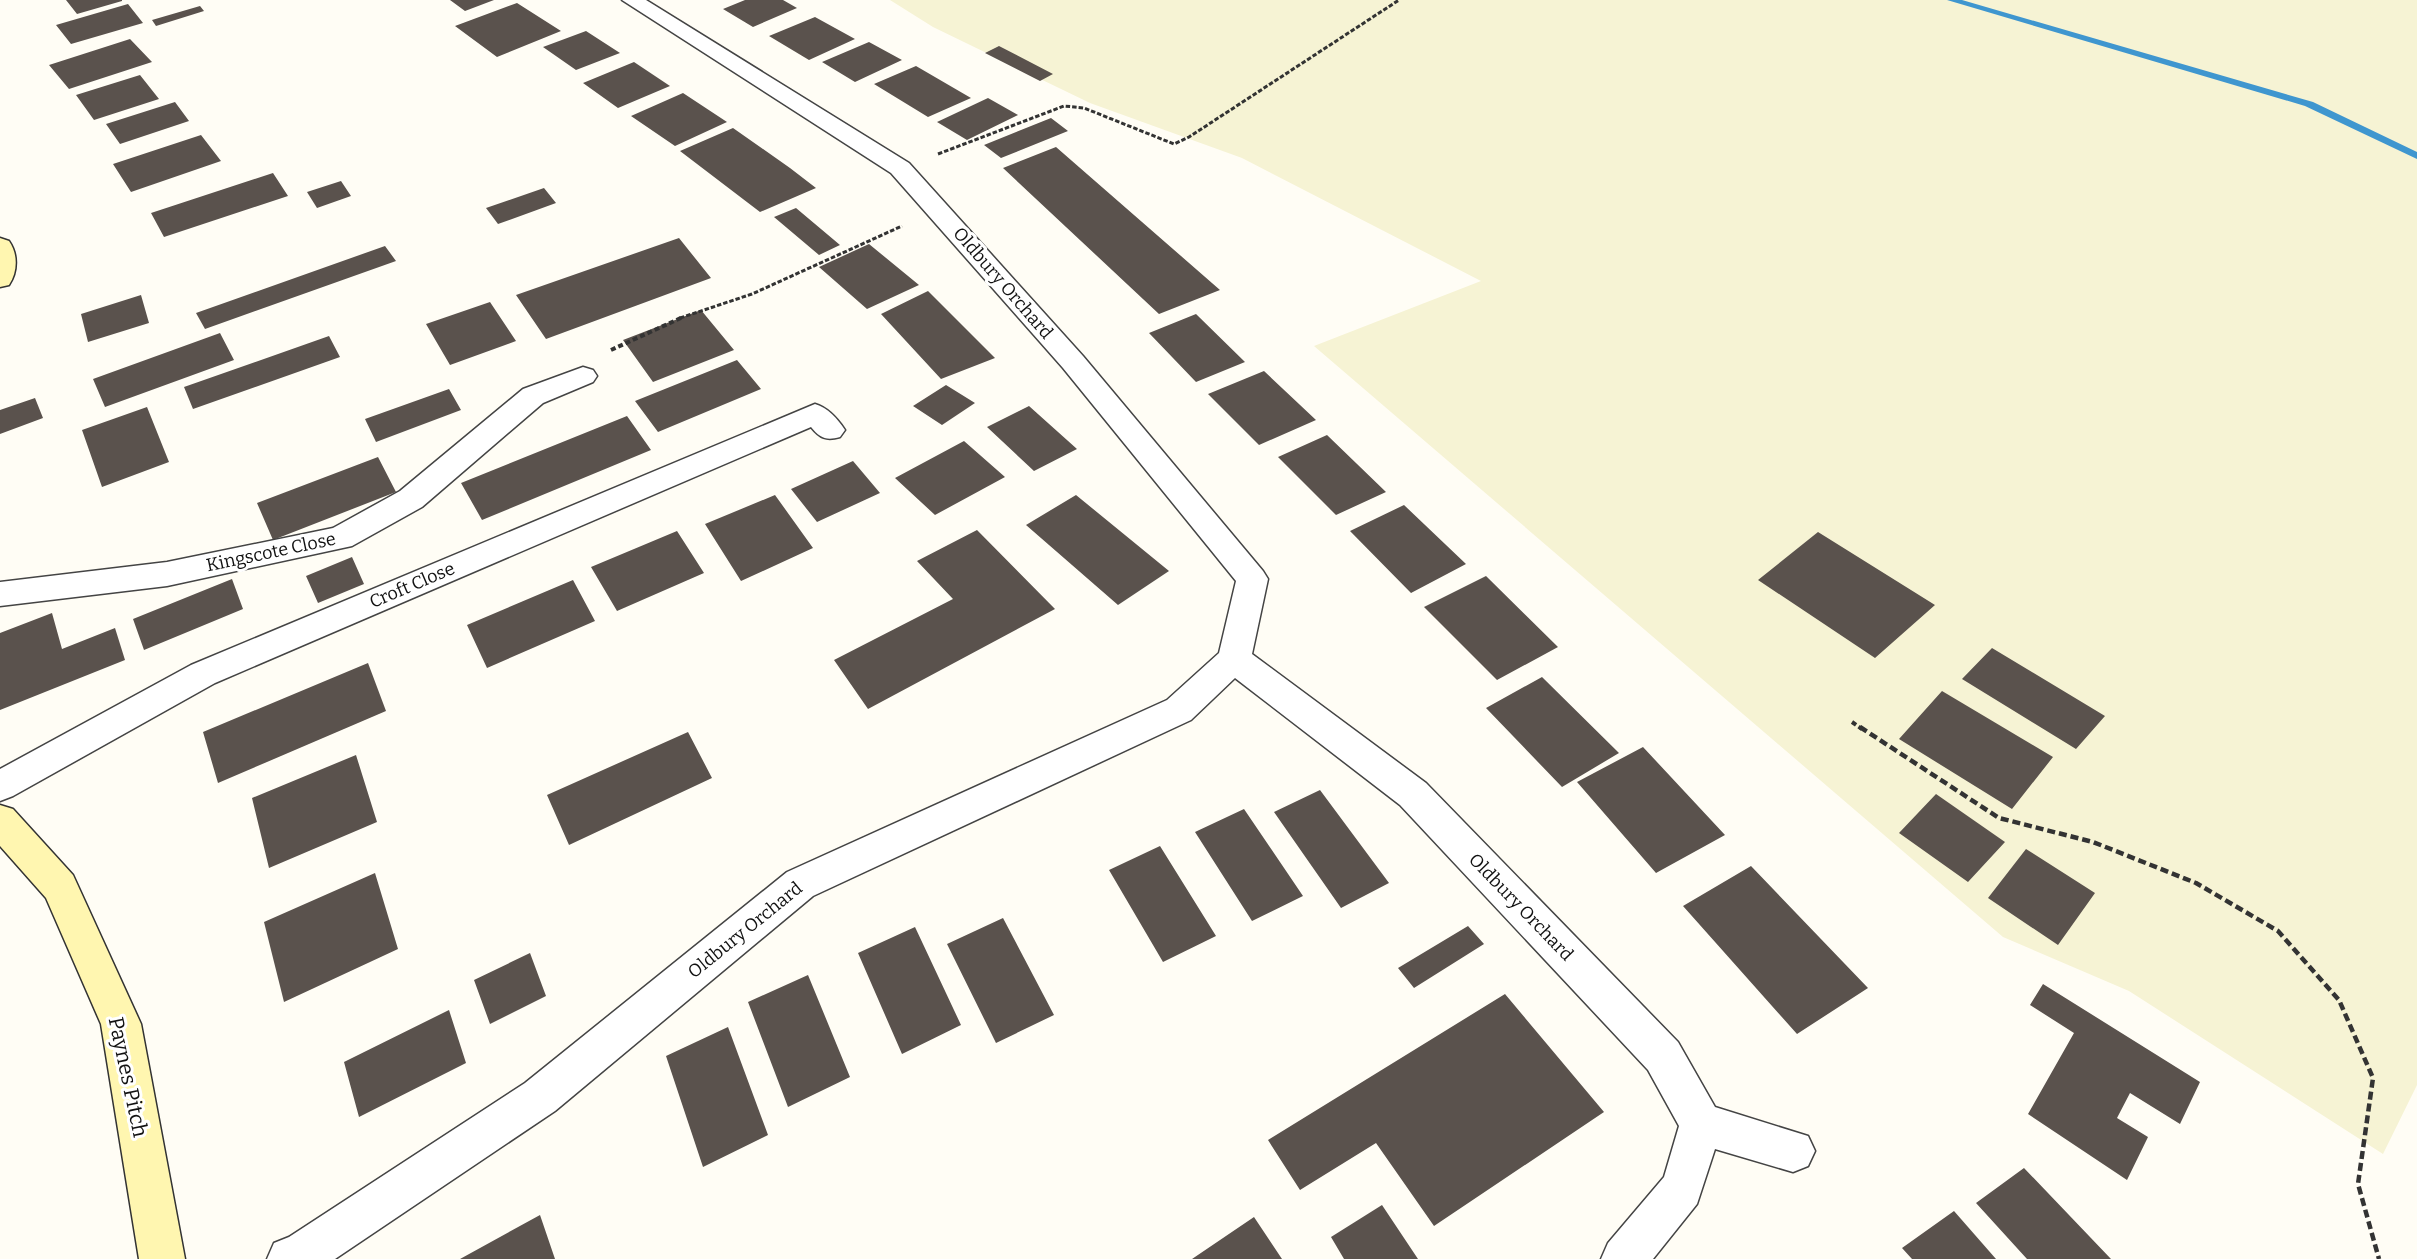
<svg xmlns="http://www.w3.org/2000/svg" width="2417" height="1259" font-family="Bitter,serif">
	<style>
		.farmland { fill: #f6f3d4 }
		.lines { fill: none; stroke-linecap: round; stroke-linejoin: round }
		.stream { fill: #3f96cf; fill-rule: evenodd }
		.building { fill: #5a524d }
		.street-casing { stroke: #444; stroke-width: 3 }
		.secondary-casing { stroke: #333; stroke-width: 3 }
		.path-far2 { stroke: #333; stroke-width: 3; stroke-dasharray: 4.5 2; stroke-linecap: butt }
		.path-far1 { stroke: #333; stroke-width: 4; stroke-dasharray: 5 3; stroke-linecap: butt }
		.path { stroke: #333; stroke-width: 4.5; stroke-dasharray: 8 4; stroke-linecap: butt }
		.street { fill: #fff; fill-rule: evenodd }
		.secondary { fill: #fff6b0; fill-rule: evenodd }
		.labels { text-anchor: middle; dominant-baseline: central; stroke-width: 6; stroke-linejoin: round; paint-order: stroke }
		.street-label { font-size: 18px; fill: #111; stroke: #fff }
		.near-street-label { font-size: 21px; fill: #111; stroke: #fff }
	</style>
	<rect width="100%" height="100%" fill="#fffdf5"/>
	<!-- farmland -->
	<path class="farmland" d="M890 0H2417V1085L2383 1154 2129 991 2003 937 1314 346 1481 281 1242 158 1090 103 933 27Z"/>
	<g class="lines">
		<!-- stream -->
		<path class="stream" d="M1947 0H1962L2313 102 2417 152V159L2305 106Z"/>
	</g>
	<!-- building -->
	<path class="building" d="M66 0H122V1L77 14Z
		M450 0H494L465 11Z
		M745 0H783L797 8 753 27 723 9Z
		M517 3 561 31 497 57 455 26Z
		M128 4 143 23 71 44 56 25Z
		M200 6 204 11 156 26 152 20Z
		M815 17 855 39 809 60 769 36Z
		M586 31 620 53 576 70 543 47Z
		M130 39 152 62 69 89 49 65Z
		M869 42 902 60 855 82 822 62Z
		M999 46 1053 74 1040 81 985 53Z
		M634 62 670 86 618 108 583 83Z
		M916 66 971 98 928 117 874 84Z
		M140 75 159 99 94 120 76 95Z
		M683 93 727 122 675 146 631 116Z
		M988 98 1018 115 967 140 937 122Z
		M175 102 189 121 120 144 106 124Z
		M1051 118 1068 131 1001 158 984 145Z
		M733 128 790 168 816 188 760 212 680 151Z
		M201 135 221 161 131 192 113 164Z
		M1056 147 1220 290 1159 314 1003 168Z
		M273 173 288 196 164 237 151 213Z
		M341 181 351 196 317 208 307 192Z
		M544 188 556 203 498 224 486 208Z
		M796 208 840 245 819 255 774 217Z
		M679 238 711 278 546 339 516 295Z
		M869 244 919 285 867 309 819 267Z
		M385 246 396 261 205 329 196 313Z
		M928 291 995 358 941 379 881 314Z
		M141 295 149 323 88 342 81 314Z
		M490 302 516 341 450 365 426 324Z
		M701 310 734 350 653 382 623 340Z
		M1196 314 1245 362 1196 382 1149 333Z
		M220 333 234 360 105 407 93 379Z
		M329 336 340 357 193 409 184 387Z
		M737 360 761 389 658 432 635 401Z
		M1264 371 1316 420 1259 445 1208 394Z
		M946 385 975 403 942 425 913 406Z
		M449 389 461 410 376 442 365 419Z
		M35 398 43 418 0 434V410Z
		M1029 406 1077 449 1034 471 987 427Z
		M147 407 169 462 102 487 82 430Z
		M627 416 651 450 482 520 461 483Z
		M1327 435 1386 492 1336 515 1278 457Z
		M964 441 1005 477 935 515 895 478Z
		M378 457 396 492 273 540 257 503Z
		M853 461 880 493 817 522 791 489Z
		M775 495 813 548 741 581 705 524Z
		M1076 495 1169 571 1118 605 1026 525Z
		M1404 505 1466 564 1411 593 1350 531Z
		M977 530 1055 609 868 709 834 660 953 599 917 561Z
		M677 531 704 573 617 611 591 567Z
		M1818 532 1935 605 1875 658 1758 580Z
		M352 557 364 584 318 603 306 576Z
		M1486 576 1558 647 1497 680 1424 607Z
		M232 579 243 609 144 650 133 619Z
		M573 580 595 621 487 668 467 625Z
		M52 613 62 649 115 628 125 660 0 710V633Z
		M1992 648 2105 716 2076 749 1962 679Z
		M368 663 386 711 218 783 203 732Z
		M1542 677 1619 753 1562 787 1486 708Z
		M1942 691 2053 757 2012 809 1899 739Z
		M688 732 712 778 569 845 547 795Z
		M1643 747 1725 835 1656 873 1577 782Z
		M356 755 377 822 269 868 252 798Z
		M1320 790 1389 883 1341 908 1274 812Z
		M1936 794 2005 842 1968 882 1899 833Z
		M1244 809 1303 896 1252 921 1195 832Z
		M1160 846 1216 936 1163 962 1109 870Z
		M2026 849 2095 893 2058 945 1988 898Z
		M1751 866 1868 988 1797 1034 1683 906Z
		M375 873 398 949 284 1002 264 922Z
		M1003 918 1054 1015 996 1043 947 944Z
		M1468 926 1484 944 1414 988 1398 968Z
		M915 927 961 1025 902 1054 858 953Z
		M530 953 546 996 490 1024 474 980Z
		M808 975 850 1077 788 1107 748 1002Z
		M2043 984 2200 1082 2180 1124 2130 1093 2117 1118 2148 1137 2127 1180 2028 1114 2074 1033 2030 1005Z
		M1505 994 1604 1112 1434 1226 1376 1143 1300 1190 1268 1140Z
		M449 1010 466 1063 359 1117 344 1062Z
		M728 1027 768 1135 703 1167 666 1056Z
		M2024 1168 2111 1259H2027L1976 1203Z
		M1382 1205 1418 1259H1344L1331 1237Z
		M1954 1211 1996 1259H1912L1902 1248Z
		M540 1215 555 1259H460Z
		M1254 1217 1282 1259H1192Z"/>
	<g class="lines">
		<defs>
			<path id="street" d="M622 0H646L909 163 1083 356 1263 571 1268 579 1252 654 1426 783 1678 1042 1715 1107 1808 1136 1815 1151 1808 1166 1793 1172 1715 1149 1697 1204 1653 1259H1601L1608 1243 1664 1177 1679 1126 1648 1070 1400 805 1235 678 1191 720 813 896 555 1111 335 1259H267L274 1243 289 1237 525 1083 787 872 1167 700 1219 653 1236 581 1063 368 891 173Z
				M583 367 593 370 597 376 593 382 543 403 422 507 352 546 167 586 0 606V582L167 562 333 528 400 491 523 389Z
				M815 404C828 408 837 418 845 430L840 437C826 441 820 438 811 427L215 683 13 796 0 801V769L191 665Z"/>
			<path id="secondary" d="M0 238 9 241C18 254 18 271 9 285L0 287Z
				M0 805 13 809 73 875 141 1024 185 1259H139L101 1024 46 898 0 846Z"/>
		</defs>
		<!-- street casing -->
		<use href="#street" class="street-casing"/>
		<!-- secondary casing -->
		<use href="#secondary" class="secondary-casing"/>
		<!-- path-far2 -->
		<path class="path-far2" d="M938 154 1064 106 1084 108 1174 144 1189 137 1399 0
			M680 318 752 294 902 226"/>
		<!-- path-far1 -->
		<path class="path-far1" d="M611 350 683 317
			M1852 722 1862 729"/>
		<!-- path -->
		<path class="path" d="M1860 727 1999 818 2093 842 2196 883 2278 931 2339 1000 2373 1078 2358 1184 2379 1259"/>
		<!-- street -->
		<use href="#street" class="street"/>
		<!-- secondary -->
		<use href="#secondary" class="secondary"/>
	</g>
	<g class="labels">
		<!-- street labels -->
		<g class="street-label">
			<text transform="translate(1003 283) rotate(49)">Oldbury Orchard</text>
			<text transform="translate(271 552) rotate(-12)">Kingscote Close</text>
			<text transform="translate(412 585) rotate(-23)">Croft Close</text>
			<text transform="translate(1521 907) rotate(46)">Oldbury Orchard</text>
			<text transform="translate(745 930) rotate(-39)">Oldbury Orchard</text>
		</g>
		<!-- near-street labels -->
		<g class="near-street-label">
			<text transform="translate(128 1077) rotate(78)">Paynes Pitch</text>
		</g>
	</g>
</svg>
